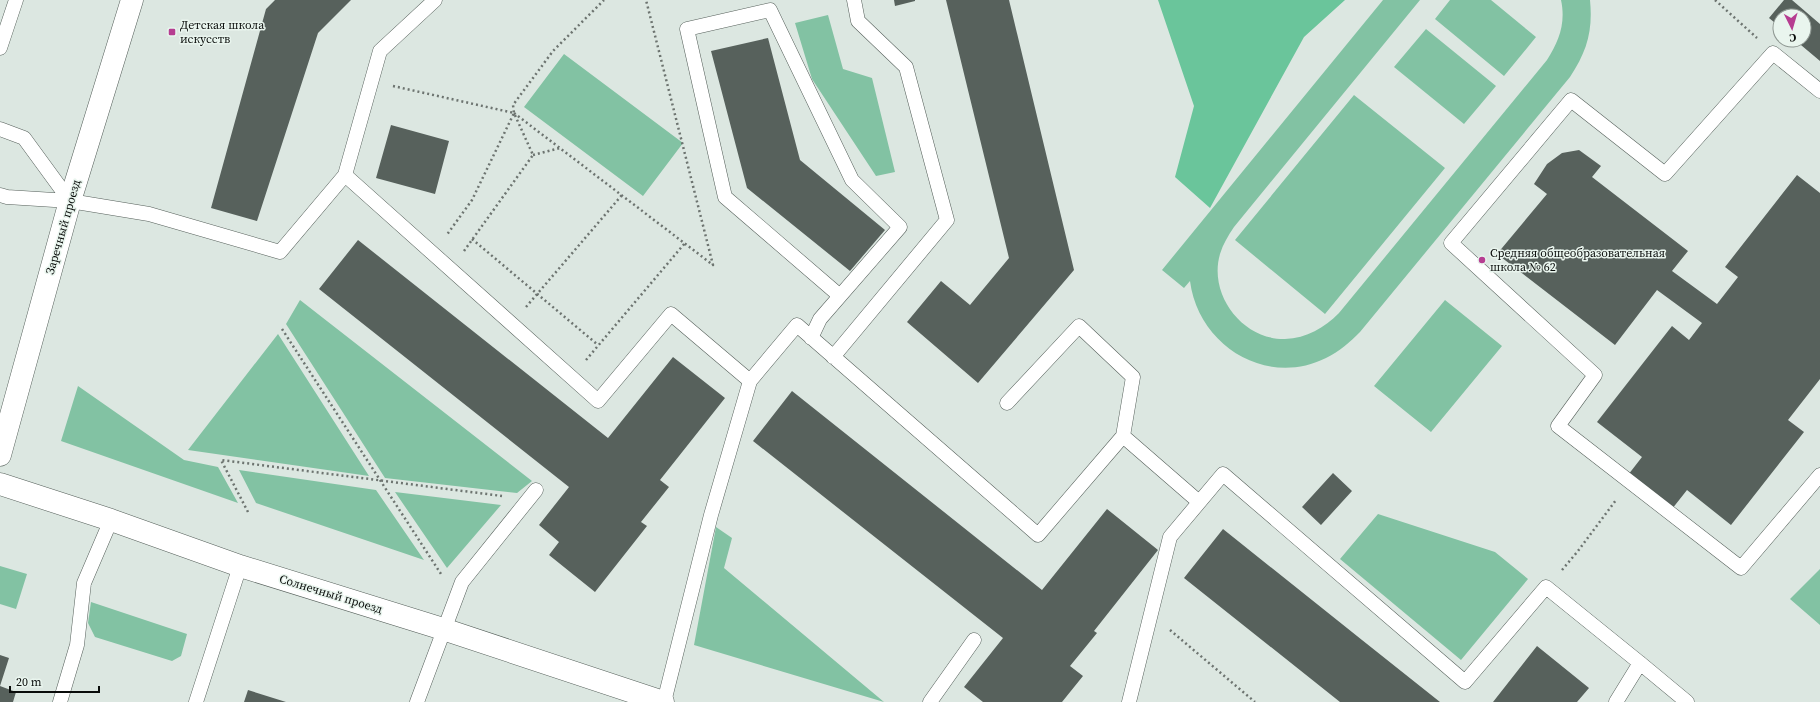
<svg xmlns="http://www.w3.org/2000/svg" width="1820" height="702" font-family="'Source Serif 4',serif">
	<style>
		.green { fill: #82c2a3 }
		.forest { fill: #6ac59b }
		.building { fill: #57615c }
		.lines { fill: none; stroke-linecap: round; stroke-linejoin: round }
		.lane-casing { stroke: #56605b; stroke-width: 15 }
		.secondary-casing { stroke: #56605b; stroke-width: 23 }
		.path { stroke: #6d7470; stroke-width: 2.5; stroke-dasharray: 2 3; stroke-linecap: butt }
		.lane { stroke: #fff; stroke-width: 14 }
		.secondary { stroke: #fff; stroke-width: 22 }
		.poi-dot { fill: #b63d91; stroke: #e9f5ee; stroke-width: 1.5 }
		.labels { text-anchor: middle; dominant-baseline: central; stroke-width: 3; stroke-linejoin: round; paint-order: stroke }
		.poi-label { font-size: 12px; fill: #090c0a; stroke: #e9f5ee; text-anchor: start }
		.street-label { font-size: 12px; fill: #090c0a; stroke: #e9f5ee }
	</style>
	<rect width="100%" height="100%" fill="#dce7e1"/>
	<!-- green -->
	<path class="green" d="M1383 0H1420L1234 227C1228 236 1223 244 1220 254 1208 295 1243 340 1285 339 1307 338 1324 328 1339 313L1547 60C1559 41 1566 23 1561 0H1590C1593 31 1587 51 1570 77L1360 332C1350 342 1339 352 1326 358 1266 388 1198 345 1190 281L1184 288 1162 270Z
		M1450 0H1491L1536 37 1504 76 1435 19Z
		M828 15 843 69 872 78 895 172 876 176 812 79 795 23Z
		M1426 29 1496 86 1464 124 1394 67Z
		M564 54 683 143 643 196 524 107Z
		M1354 95 1445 168 1325 314 1235 240Z
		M300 300 532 481 517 493 385 478 286 324Z
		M1445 300 1502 346 1431 432 1374 386Z
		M278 334 369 476 188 450Z
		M78 386 184 460 218 467 238 503 61 441Z
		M239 470 376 490 424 560 256 503Z
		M395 492 501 505 447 568Z
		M1378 514 1495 552 1528 579 1461 660 1340 559Z
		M716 527 732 538 724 568 884 702 694 645Z
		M0 566 27 574 16 609 0 604Z
		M1820 569V625L1790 599Z
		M91 602 187 634 181 656 172 661 95 637 88 623Z"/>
	<!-- forest -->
	<path class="forest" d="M1158 0H1345L1304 37 1210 208 1175 177 1194 106Z"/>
	<!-- building -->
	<path class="building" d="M275 0H351L318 33 257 221 211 208 266 9Z
		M894 0H915V1L895 6Z
		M946 0H1009L1074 270 978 383 907 322 941 281 970 305 1009 258Z
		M1784 0H1792L1820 24V61L1795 40H1804V16H1780V27L1769 18Z
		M768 38 800 160 885 230 850 271 747 188 711 51Z
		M391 125 449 141 435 194 376 178Z
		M1579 150 1601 166 1592 177 1688 251 1672 271 1717 304 1738 277 1725 267 1797 175 1820 193V379L1788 420 1804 432 1731 525 1687 490 1672 509 1628 475 1642 457 1597 422 1672 326 1689 340 1702 323 1657 290 1615 345 1497 254 1547 194 1534 184 1547 164 1562 153Z
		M358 240 608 438 673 357 725 398 660 480 669 487 641 522 647 526 595 592 549 555 559 542 539 525 569 487 319 289Z
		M792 391 1042 590 1107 509 1158 550 1094 631 1097 633 1070 666 1083 676 1062 702H983L964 687 1003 638 753 441Z
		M1333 473 1352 491 1321 525 1302 507Z
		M1223 529 1362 640 1440 702H1340L1184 578Z
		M1537 646 1589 688 1577 702H1493Z
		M0 655 9 658 0 686Z
		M0 686 16 692 13 702H0Z
		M248 690 286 702H244Z"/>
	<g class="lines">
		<defs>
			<path id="lane" d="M0 48 16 0
				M1820 91 1773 53 1665 174 1571 100 1451 243 1595 375 1558 426 1741 568 1820 475
				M0 129 24 138 70 201
				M345 175 380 51 435 0
				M0 195 7 197 70 201 149 214 280 252 345 175 598 401 671 314 750 381
				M811 338 820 319 900 227 852 180 770 10 687 29 725 197 840 296
				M833 357 947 220 906 67 858 21 854 0
				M1007 403 1079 326 1133 377 1123 436
				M60 702 77 645 84 583 111 520
				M196 702 240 566
				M417 702 462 582 536 490
				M664 702 711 515 750 381 797 325 1038 535 1123 436 1199 502
				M930 702 974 640
				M1129 702 1170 537 1223 474 1465 682 1546 587 1640 663
				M1616 702 1640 663 1687 702"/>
			<path id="secondary" d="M0 455 70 201 132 0
				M0 484 111 520 240 566 443 629 663 702"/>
		</defs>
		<!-- lane casing -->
		<use href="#lane" class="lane-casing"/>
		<!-- secondary casing -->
		<use href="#secondary" class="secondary-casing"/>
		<!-- path -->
		<path class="path" d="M1715 0 1757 38
			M393 86 514 113 472 200 446 236
			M514 113 713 265 646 0
			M533 155 560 148
			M472 239 598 345
			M464 251 533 155 514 113 513 105 553 51 604 0
			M526 307 622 195
			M282 329 441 574
			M586 360 685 243
			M248 512 221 460 502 496
			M1562 570 1578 551 1616 500
			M1170 630 1255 702"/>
		<!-- lane -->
		<use href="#lane" class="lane"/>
		<!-- secondary -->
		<use href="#secondary" class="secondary"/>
	</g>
	<!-- markers -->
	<g class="poi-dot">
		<rect x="168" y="28" width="8" height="8" rx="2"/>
		<circle cx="1482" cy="260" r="4"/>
	</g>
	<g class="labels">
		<!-- poi labels -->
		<g class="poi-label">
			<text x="180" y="25">Детская школа<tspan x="180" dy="14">искусств</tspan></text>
			<text x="1490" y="253">Средняя общеобразовательная<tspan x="1490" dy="14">школа № 62</tspan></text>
		</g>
		<!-- street labels -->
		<g class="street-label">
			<text transform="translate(63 227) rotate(-74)">Заречный проезд</text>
			<text transform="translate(331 594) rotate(17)">Солнечный проезд</text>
		</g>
	</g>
	<!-- north arrow -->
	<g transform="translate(1792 28) rotate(175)"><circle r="19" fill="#e9f5ee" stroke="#8f9893"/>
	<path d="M0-3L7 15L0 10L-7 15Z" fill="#b63d91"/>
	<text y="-6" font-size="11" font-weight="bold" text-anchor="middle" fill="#090c0a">С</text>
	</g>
	<!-- scale -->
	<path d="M10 686v6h89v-6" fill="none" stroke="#090c0a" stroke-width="2"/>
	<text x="16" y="686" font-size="12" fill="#090c0a" stroke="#e9f5ee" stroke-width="3" paint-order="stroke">20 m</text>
</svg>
